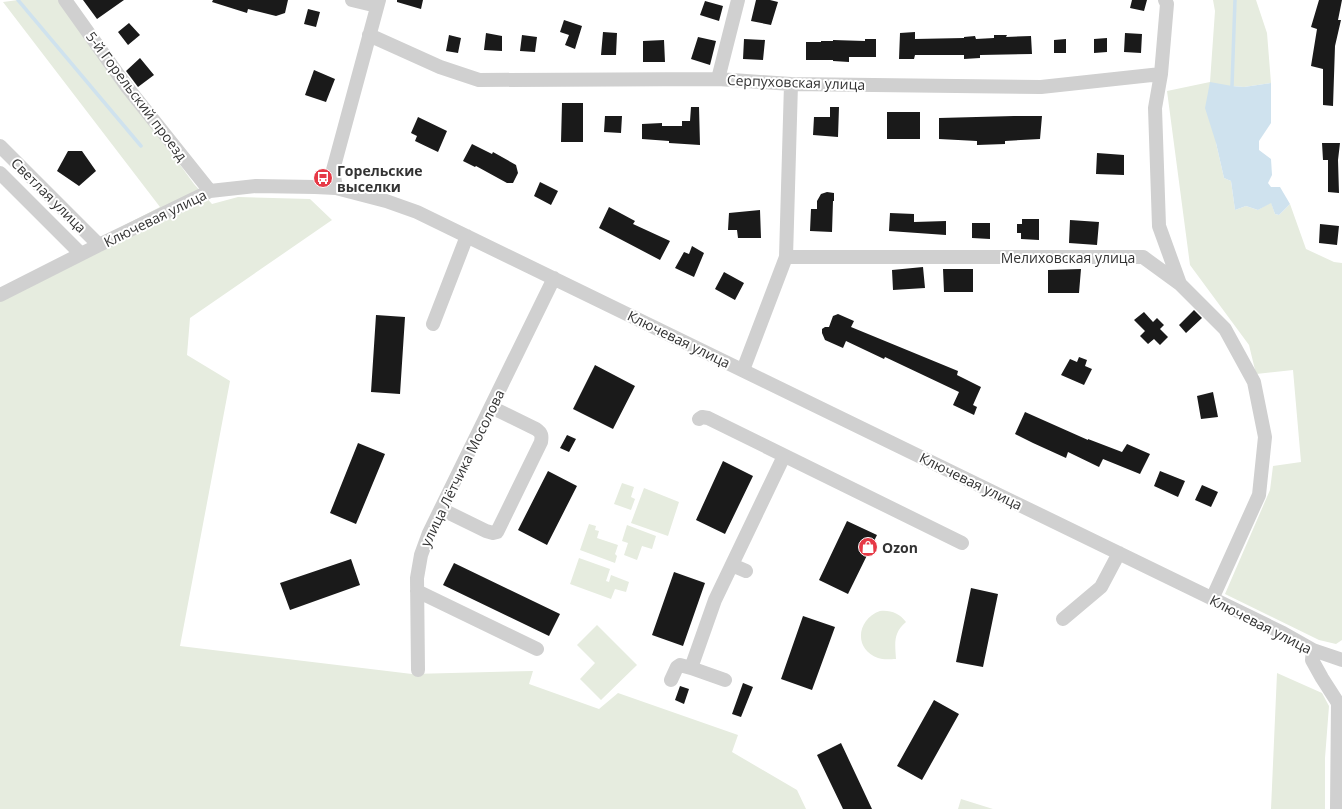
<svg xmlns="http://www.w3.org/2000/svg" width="1342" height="809" font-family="'Open Sans',sans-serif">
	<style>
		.green { fill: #e6ecdf }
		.water { fill: #cfe2ee }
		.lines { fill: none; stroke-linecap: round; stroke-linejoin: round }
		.stream { stroke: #cfe2ee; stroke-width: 3.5 }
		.building { fill: #1a1a1a }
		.minor { stroke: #d0d0d0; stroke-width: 14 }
		.labels { text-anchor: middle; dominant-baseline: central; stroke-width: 4; stroke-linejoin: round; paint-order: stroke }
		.street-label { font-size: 14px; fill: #333; stroke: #fff }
		.poi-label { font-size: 14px; font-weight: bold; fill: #333; stroke: #fff; text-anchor: start }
	</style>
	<rect width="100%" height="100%" fill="#fff"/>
	<!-- green -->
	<path class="green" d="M18 0H60L194 184 212 204 238 197 310 199 332 220 190 318 187 355 230 381 180 646 412 674 533 671 529 684 599 709 618 693 738 735 732 752 797 790 806 809H0V289L160 207 3 2Z
		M1213 0H1256L1267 33 1271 83 1244 87 1232 86 1216 143 1224 178 1231 181 1235 210 1246 206 1258 210 1271 202 1275 214 1279 215 1290 204 1306 249 1334 262 1342 263V640L1336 644 1319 640 1225 594 1270 490 1273 466 1301 462 1293 370 1256 374 1249 345 1190 265 1167 91 1210 82 1215 11Z
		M622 483 634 487 631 497 635 499 631 510 614 504Z
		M644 488 679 502 668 536 631 523Z
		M589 524 596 526 595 530 599 531 597 538 618 545 615 554 617 556 615 563 580 550Z
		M627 525 656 536 652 549 642 546 637 560 624 555 628 543 622 541Z
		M579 558 610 569 606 581 609 582 611 575 629 582 626 592 615 589 611 599 570 584Z
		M880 611C891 610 899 613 906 622 893 633 895 643 896 659 891 659 883 660 878 658 853 649 857 619 880 611Z
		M597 625 637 665 601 700 580 679 595 663 577 645Z
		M1277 673 1322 693 1329 706 1325 758V809H1271Z
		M961 799 993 809H958Z"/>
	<!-- water -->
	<path class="water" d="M1210 82 1232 86 1244 87 1271 83V123L1259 141V150L1271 159 1272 175 1268 183 1271 187H1280L1290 204 1279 215 1275 214 1271 203 1258 210 1246 206 1235 210 1231 181 1224 178 1216 143 1205 108Z"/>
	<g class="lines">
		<!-- stream -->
		<path class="stream" d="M18 0 141 146
			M1232 86 1235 0"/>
	</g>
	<!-- building -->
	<path class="building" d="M83 0H124L97 19Z
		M213 0H288L285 13 276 16 248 9 247 13 212 2Z
		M397 0H423L421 9 397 2Z
		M756 0H770L778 2 771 25 751 21Z
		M1132 0H1147L1144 11 1130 8Z
		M1319 0H1342L1338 20H1341L1335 46 1333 106 1323 105V69L1311 66 1317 29 1311 27Z
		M705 1 723 6 719 21 700 15Z
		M308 9 320 12 316 27 304 24Z
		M564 20 582 26 575 49 565 45 569 35 560 32Z
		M129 23 140 35 128 45 118 32Z
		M603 32 617 33 616 55H601Z
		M915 32V39L964 38V37L975 36 976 39 994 38V35H1007L1006 37 1031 36 1032 54 980 55V58L964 59V55H915L914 59H899L900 33Z
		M486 33 502 36V51L484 50Z
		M1125 33 1142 34 1141 53 1124 52Z
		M449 35 461 38 458 53 446 51Z
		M522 35 537 37 535 52 520 51Z
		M698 37 716 41 710 65 691 59Z
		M1107 38V52L1094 53V39Z
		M744 39 765 40 763 60 743 59Z
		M865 39H876V57H849V62L833 61V60H806V42H821V41H833V40L865 41Z
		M1066 39V53H1054V40Z
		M664 40 665 62H643V41Z
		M140 58 154 75 138 87 126 71Z
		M314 70 335 79 326 102 305 95Z
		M562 103H583V142H561Z
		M691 107H699L700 145 669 143V141L642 139V124L662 123V126H682V121H690Z
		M830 107H839L838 137 813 135 814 117H830Z
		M887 112H920V139H887Z
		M605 116H622L621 133 604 132Z
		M1014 116H1042L1040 139 1005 141V144L977 145V141L939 139V118Z
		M418 117 447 131 438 152 415 141 417 136 411 133Z
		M1322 143H1340L1338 160 1339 193 1328 192V160H1323Z
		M472 144 492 154 493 152 516 165 518 173 513 183H507L476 166 475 167 463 161Z
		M68 151H82L96 171 79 186 57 171Z
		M1097 153 1124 155V175L1096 174Z
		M540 182 558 191 551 205 534 196Z
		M827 192 834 193V201H833L832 232 810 231 811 209H817V201L821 194Z
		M609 207 635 221 633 224 670 241 660 260 599 228Z
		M760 210 761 238H738L737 230H728L729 213Z
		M890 213 914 214V222L946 221V235L889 231Z
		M1022 219H1039V240L1021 239V233H1017V224H1022Z
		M1070 220 1099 222 1097 245 1069 243Z
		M972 223H990V239L972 238Z
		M1320 224 1339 226 1337 245 1319 243Z
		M692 246 704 253 694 277 675 268 684 252 689 254Z
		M923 267 925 288 893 290 892 270Z
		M943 269H973V292H944Z
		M1081 269 1079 293H1048V270Z
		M724 272 744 283 735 300 715 289Z
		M1194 310 1202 318 1186 333 1179 325Z
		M1144 312 1153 322 1157 318 1164 325 1160 329 1168 337 1160 345 1154 339 1148 344 1140 336 1145 331 1134 320Z
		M838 314 854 321 851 327 958 371 957 375 981 387 973 405 977 407 974 415 953 405 959 392 885 357 884 359 846 341 843 348 825 340 822 333V329L825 327H829L833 316Z
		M376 315 405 317 400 394 371 392Z
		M1079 357 1087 360 1085 366 1092 369 1084 385 1061 375 1070 359 1077 362Z
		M595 365 635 386 613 429 573 409Z
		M1213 392 1218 417 1201 419 1197 396Z
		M1025 412 1088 440V439L1122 452 1127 444 1150 454 1140 474 1103 459 1099 467 1068 452 1066 458 1033 443 1015 434Z
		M567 435 576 439 569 452 560 448Z
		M358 443 385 454 356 524 330 513Z
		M723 461 753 476 725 534 696 520Z
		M548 471 577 486 547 545 518 530Z
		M1160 471 1185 481 1178 497 1154 486Z
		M1202 485 1218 492 1211 507 1195 500Z
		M847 521 877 535 848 594 819 580Z
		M351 559 360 585 290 610 280 583Z
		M454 563 560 614 549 636 443 585Z
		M674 572 705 583 683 646 652 635Z
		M971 588 998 594 983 667 956 662Z
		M803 616 835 627 812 690 781 679Z
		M743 683 753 687 741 717 732 714Z
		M680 686 689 689 684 704 675 700Z
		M934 700 959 714 922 780 897 766Z
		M841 743 872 809H843L817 755Z"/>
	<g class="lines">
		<!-- minor -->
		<path class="minor" d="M65 0 127 87 210 191
			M352 0 377 6
			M369 35 440 67 479 80 718 79 791 84 1041 87 1161 74 1167 4 1165 0
			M1161 74 1155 108 1159 226 1180 284
			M718 79 738 0
			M0 146 99 245
			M0 173 81 254
			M336 188 333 170 379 0
			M786 257H1143L1180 284 1225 329 1254 382 1265 437 1259 495 1212 599
			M0 295 99 245 210 191 256 186 315 187 336 188 386 201 417 212 1283 633 1313 650 1342 660
			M433 324 467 236
			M743 370 786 257 791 84
			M699 419 702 417 708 418 962 543
			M441 509 486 531 493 533 497 532 499 528 541 442C542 436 542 433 536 429L491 407
			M732 565 746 571
			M417 591 537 649
			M1063 619 1101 587 1119 553
			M1313 650 1312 660 1322 678 1338 703 1337 809
			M418 670 417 578 421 555 429 533 554 278
			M671 680 677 667 680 665 691 668
			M725 680 691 668 715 600 784 456"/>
	</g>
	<!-- icons -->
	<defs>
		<symbol id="bus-disc" viewBox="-11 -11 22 22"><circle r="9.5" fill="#e63946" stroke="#fff"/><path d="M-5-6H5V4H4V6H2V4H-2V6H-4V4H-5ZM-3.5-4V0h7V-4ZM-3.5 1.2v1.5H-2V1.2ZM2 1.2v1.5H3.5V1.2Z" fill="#fff"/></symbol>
		<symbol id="shop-disc" viewBox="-11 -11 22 22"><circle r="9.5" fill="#e63946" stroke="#fff"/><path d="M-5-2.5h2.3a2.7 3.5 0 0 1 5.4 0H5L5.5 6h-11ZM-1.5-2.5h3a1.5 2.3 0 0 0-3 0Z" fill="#fff"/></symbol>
	</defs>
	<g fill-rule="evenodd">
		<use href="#bus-disc" x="312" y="167" width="22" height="22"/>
		<use href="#shop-disc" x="857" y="536" width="22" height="22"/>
	</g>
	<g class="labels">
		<!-- street labels -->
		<g class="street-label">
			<text transform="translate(796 82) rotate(2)">Серпуховская улица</text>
			<text transform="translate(137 96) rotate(53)">5-й Горельский проезд</text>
			<text transform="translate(49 195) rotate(45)">Светлая улица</text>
			<text transform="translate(155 218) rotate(-26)">Ключевая улица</text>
			<text x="1068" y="257">Мелиховская улица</text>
			<text transform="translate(679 339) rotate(26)">Ключевая улица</text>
			<text transform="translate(462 468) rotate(-64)">улица Лётчика Мосолова</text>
			<text transform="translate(971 481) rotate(26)">Ключевая улица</text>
			<text transform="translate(1261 624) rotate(27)">Ключевая улица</text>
		</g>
		<!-- poi labels -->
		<g class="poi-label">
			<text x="337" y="170">Горельские<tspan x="337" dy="16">выселки</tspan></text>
			<text x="882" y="547">Ozon</text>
		</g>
	</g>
</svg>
